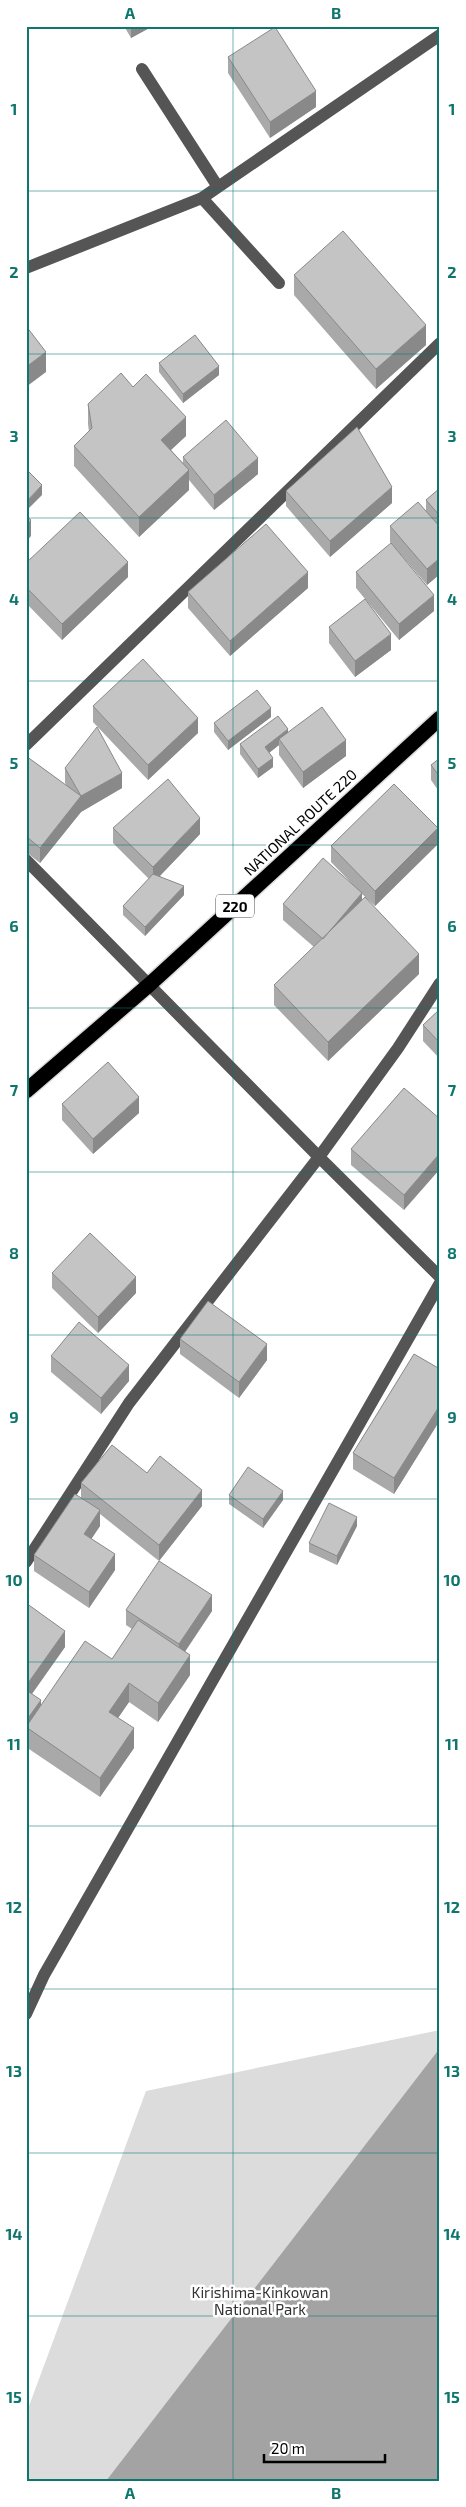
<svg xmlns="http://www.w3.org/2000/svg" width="466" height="2507" font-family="'Exo 2',sans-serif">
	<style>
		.green { fill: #dcdcdc }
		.water { fill: #a3a3a3 }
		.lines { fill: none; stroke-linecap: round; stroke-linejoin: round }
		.highway-casing { stroke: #dbdbdb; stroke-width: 18 }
		.minor { stroke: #555; stroke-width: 12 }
		.highway { stroke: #000; stroke-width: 15 }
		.wall { fill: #a9a9a9 }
		.shaded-wall { fill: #898989 }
		.building { fill: #c4c4c4; stroke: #898989 }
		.grid { fill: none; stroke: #0f766e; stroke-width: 1; stroke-opacity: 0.55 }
		.labels { text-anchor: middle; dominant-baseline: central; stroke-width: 5; stroke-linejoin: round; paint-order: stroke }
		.shield { fill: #fff; stroke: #4c4c4c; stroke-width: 1 }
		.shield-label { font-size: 14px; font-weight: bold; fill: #000 }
		.street-label { font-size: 15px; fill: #000; stroke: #fff }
		.park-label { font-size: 15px; fill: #333; stroke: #fff }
		.neatline { fill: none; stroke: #0f766e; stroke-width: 2 }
		.grid-label { font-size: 16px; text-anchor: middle; font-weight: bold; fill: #0f766e }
	</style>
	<rect width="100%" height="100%" fill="#fff"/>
	<!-- green -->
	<path class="green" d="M440 2030V2481H26V2414L146 2091Z"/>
	<!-- water -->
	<path class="water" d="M440 2048V2481H106Z"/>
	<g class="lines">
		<defs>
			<path id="highway" d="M26 1091 150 984 440 718"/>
		</defs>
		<!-- highway casing -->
		<use href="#highway" class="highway-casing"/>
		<!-- minor -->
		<path class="minor" d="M142 69 218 187
			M202 198 279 283
			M26 268 202 198 440 35
			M26 745 440 343
			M26 860 319 1157 129 1403 26 1562
			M440 983 398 1048 319 1157 440 1277
			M26 2014 44 1975 440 1283"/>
		<!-- highway -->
		<use href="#highway" class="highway"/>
	</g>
	<!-- wall -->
	<path class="wall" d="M124 26H153L131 38Z
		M228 57 316 107 270 138 228 73Z
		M294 275 426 345 376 389 294 295Z
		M159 363 219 375 183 403 159 372Z
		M133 387 186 436 171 450 183 463V457L258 474 214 510 189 480V490L139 537 74 466V446L89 432 88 424V404Z
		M440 488V574L427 585 390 542V526L426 510V500Z
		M286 491 392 503 330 557 286 506Z
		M26 563 128 577 62 640 26 603Z
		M356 572 434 611 399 640 356 588Z
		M308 588 230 656 188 608V592Z
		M329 627 391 650 355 677 329 643Z
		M93 706 198 733 148 780 93 722Z
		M271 717 228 750 214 732V723Z
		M288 733 346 756 303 788 279 755V745L269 753 273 767 258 778 240 754V744Z
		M26 756 67 786 65 783V768L122 788 81 812 40 863 26 852Z
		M440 758V793L431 780V765Z
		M113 828 200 834 160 876 184 895 145 936 123 915V906L149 879 113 843Z
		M438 844 375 906 362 894V900L419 974 328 1061 274 1005V985L314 947 283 920V904L357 889 331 862V846Z
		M440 1009V1059L423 1041V1025Z
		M62 1104 139 1113 93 1154 62 1120Z
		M440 1119 404 1210 351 1165V1149Z
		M52 1273 136 1293 98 1333 52 1288Z
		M180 1339 267 1360 239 1398 180 1354Z
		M51 1356 129 1381 101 1414 51 1372Z
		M440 1369V1420L394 1494 353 1469V1453Z
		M147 1473 202 1506 159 1561 100 1514V1526L91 1539 115 1570 89 1608 34 1571V1555L81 1498V1483Z
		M229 1495 283 1500 263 1528 229 1504Z
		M357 1526 337 1565 309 1552V1543Z
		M26 1603 65 1647 32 1694 41 1706 112 1659 132 1629 126 1625V1610L212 1611 185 1652 190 1675 158 1722 129 1702 118 1718 134 1748 100 1797 26 1747Z"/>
	<!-- shaded-wall -->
	<path class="shaded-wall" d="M131 26H153L131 38Z
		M316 91V107L270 138V122Z
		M426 325V345L376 389V369Z
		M46 352V372L26 387V367Z
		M219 366V375L183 403V394Z
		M186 417V436L161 459V440Z
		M258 458V474L214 510V495Z
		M189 470V490L139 537V517Z
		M42 485V495L26 511V502Z
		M392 487V503L330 557V541Z
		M31 520V536L26 542V526Z
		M440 558V574L427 585V569Z
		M128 562V577L62 640V624Z
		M308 572V588L230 656V641Z
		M434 595V611L399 640V624Z
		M391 634V650L355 677V661Z
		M271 708V717L228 750V741Z
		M198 718V733L148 780V765Z
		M288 729V738L279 739V745L265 756V747Z
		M346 740V756L303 788V772Z
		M273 758V767L258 778V769Z
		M122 773V788L81 812 40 863V848L81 796Z
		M200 818V834L153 883V867Z
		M438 828V844L375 906V891Z
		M184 886V895L145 936V927Z
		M362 893V909L323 939Z
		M419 954V974L328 1061V1042Z
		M139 1097V1113L93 1154V1139Z
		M440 1153V1169L404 1210V1195Z
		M136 1277V1293L98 1333V1317Z
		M267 1344V1360L239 1398V1382Z
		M129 1365V1381L101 1414V1398Z
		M440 1405V1420L394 1494V1478Z
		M202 1490V1506L159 1561V1545Z
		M283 1491V1500L263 1528V1519Z
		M100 1510V1526L84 1550V1534Z
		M357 1517V1526L337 1565V1556Z
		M29 1523V1539L26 1542V1526Z
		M115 1554V1570L89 1608V1592Z
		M212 1595V1611L179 1660V1644Z
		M65 1631V1647L26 1702V1686Z
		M190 1655V1675L158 1722V1703Z
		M129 1683V1702L109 1731V1712Z
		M41 1700V1716L26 1727V1737V1721Z
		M134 1728V1748L100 1797V1778Z"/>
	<!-- building -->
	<path class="building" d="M275 27 316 91 270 122 228 57Z
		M343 231 426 325 376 369 294 275Z
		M26 326 46 352 26 367Z
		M195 335 219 366 183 394 159 363Z
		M121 373 133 387 146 374 186 417 161 440 189 470 139 517 74 446 92 428 88 404Z
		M226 420 258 458 214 495 183 457Z
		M357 427 392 487 330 541 286 491Z
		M26 469 42 485 26 502Z
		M440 488V516L426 500Z
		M418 502 440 527V558L427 569 390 526Z
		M80 512 128 562 62 624 26 587V563Z
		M26 516 31 520 26 526Z
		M266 524 308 572 230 641 188 592Z
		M391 543 434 595 399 624 356 572Z
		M365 599 391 634 355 661 329 627Z
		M143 659 198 718 148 765 93 706Z
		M257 690 271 708 228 741 214 723Z
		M322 707 346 740 303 772 279 739Z
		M278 716 288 729 265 747 273 758 258 769 240 744Z
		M97 727 122 773 81 796 65 768Z
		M26 756 81 796 40 848 26 836Z
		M440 758V777L431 765Z
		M168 779 200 818 153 867 113 828Z
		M394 784 438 828 375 891 331 846Z
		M323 858 362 893 323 939 283 904Z
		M153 874 184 886 145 927 123 906Z
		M365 897 419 954 328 1042 274 985Z
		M440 1009V1043L423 1025Z
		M108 1062 139 1097 93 1139 62 1104Z
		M404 1088 440 1119V1153L404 1195 351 1149Z
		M90 1233 136 1277 98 1317 52 1273Z
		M208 1301 267 1344 239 1382 180 1339Z
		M79 1322 129 1365 101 1398 51 1356Z
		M414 1354 440 1369V1405L394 1478 353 1453Z
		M112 1445 147 1473 160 1456 202 1490 159 1545 81 1483Z
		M248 1467 283 1491 263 1519 229 1495Z
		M75 1494 100 1510 84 1534 115 1554 89 1592 34 1555Z
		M329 1503 357 1517 337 1556 309 1543Z
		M159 1561 212 1595 179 1644 126 1610Z
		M26 1603 65 1631 26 1686Z
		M138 1620 190 1655 158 1703 129 1683 109 1712 134 1728 100 1778 26 1727 85 1641 112 1659Z
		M26 1690 41 1700 26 1721Z"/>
	<!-- grid -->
	<path class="grid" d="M233 26V2481M26 191H440M26 354H440M26 518H440M26 681H440M26 845H440M26 1008H440M26 1172H440M26 1335H440M26 1499H440M26 1662H440M26 1826H440M26 1989H440M26 2153H440M26 2316H440"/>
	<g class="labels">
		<!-- shield labels -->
		<rect class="shield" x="216" y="894.5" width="38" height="23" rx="4"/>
		<g class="shield-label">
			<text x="235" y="906">220</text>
		</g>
		<!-- street labels -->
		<g class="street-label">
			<text transform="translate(300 822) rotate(-43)">NATIONAL ROUTE 220</text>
		</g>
		<!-- park labels -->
		<g class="park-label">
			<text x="260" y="2292">Kirishima-Kinkowan<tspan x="260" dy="17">National Park</tspan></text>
		</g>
	</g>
	<!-- border -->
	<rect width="466" height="2507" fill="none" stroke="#ffffff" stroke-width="55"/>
	<!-- scale -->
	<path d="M264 2454v8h121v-8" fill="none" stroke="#000000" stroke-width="2.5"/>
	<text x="271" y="2454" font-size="15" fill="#000000" stroke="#ffffff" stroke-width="4" paint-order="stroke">20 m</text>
	<rect x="28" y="28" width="410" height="2452" class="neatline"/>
	<g class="grid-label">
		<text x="130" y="19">A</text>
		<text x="336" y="19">B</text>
		<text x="14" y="115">1</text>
		<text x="452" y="115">1</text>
		<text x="14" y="278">2</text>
		<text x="452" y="278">2</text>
		<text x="14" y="442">3</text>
		<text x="452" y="442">3</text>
		<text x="14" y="605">4</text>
		<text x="452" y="605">4</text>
		<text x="14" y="769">5</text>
		<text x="452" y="769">5</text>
		<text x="14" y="932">6</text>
		<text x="452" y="932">6</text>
		<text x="14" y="1096">7</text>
		<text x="452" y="1096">7</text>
		<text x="14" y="1259">8</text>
		<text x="452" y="1259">8</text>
		<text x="14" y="1423">9</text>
		<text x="452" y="1423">9</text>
		<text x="14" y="1586">10</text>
		<text x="452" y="1586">10</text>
		<text x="14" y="1750">11</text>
		<text x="452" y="1750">11</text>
		<text x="14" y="1913">12</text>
		<text x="452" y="1913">12</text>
		<text x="14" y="2077">13</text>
		<text x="452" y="2077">13</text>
		<text x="14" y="2240">14</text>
		<text x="452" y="2240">14</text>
		<text x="14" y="2403">15</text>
		<text x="452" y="2403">15</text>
		<text x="130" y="2499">A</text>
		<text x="336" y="2499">B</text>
	</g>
</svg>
